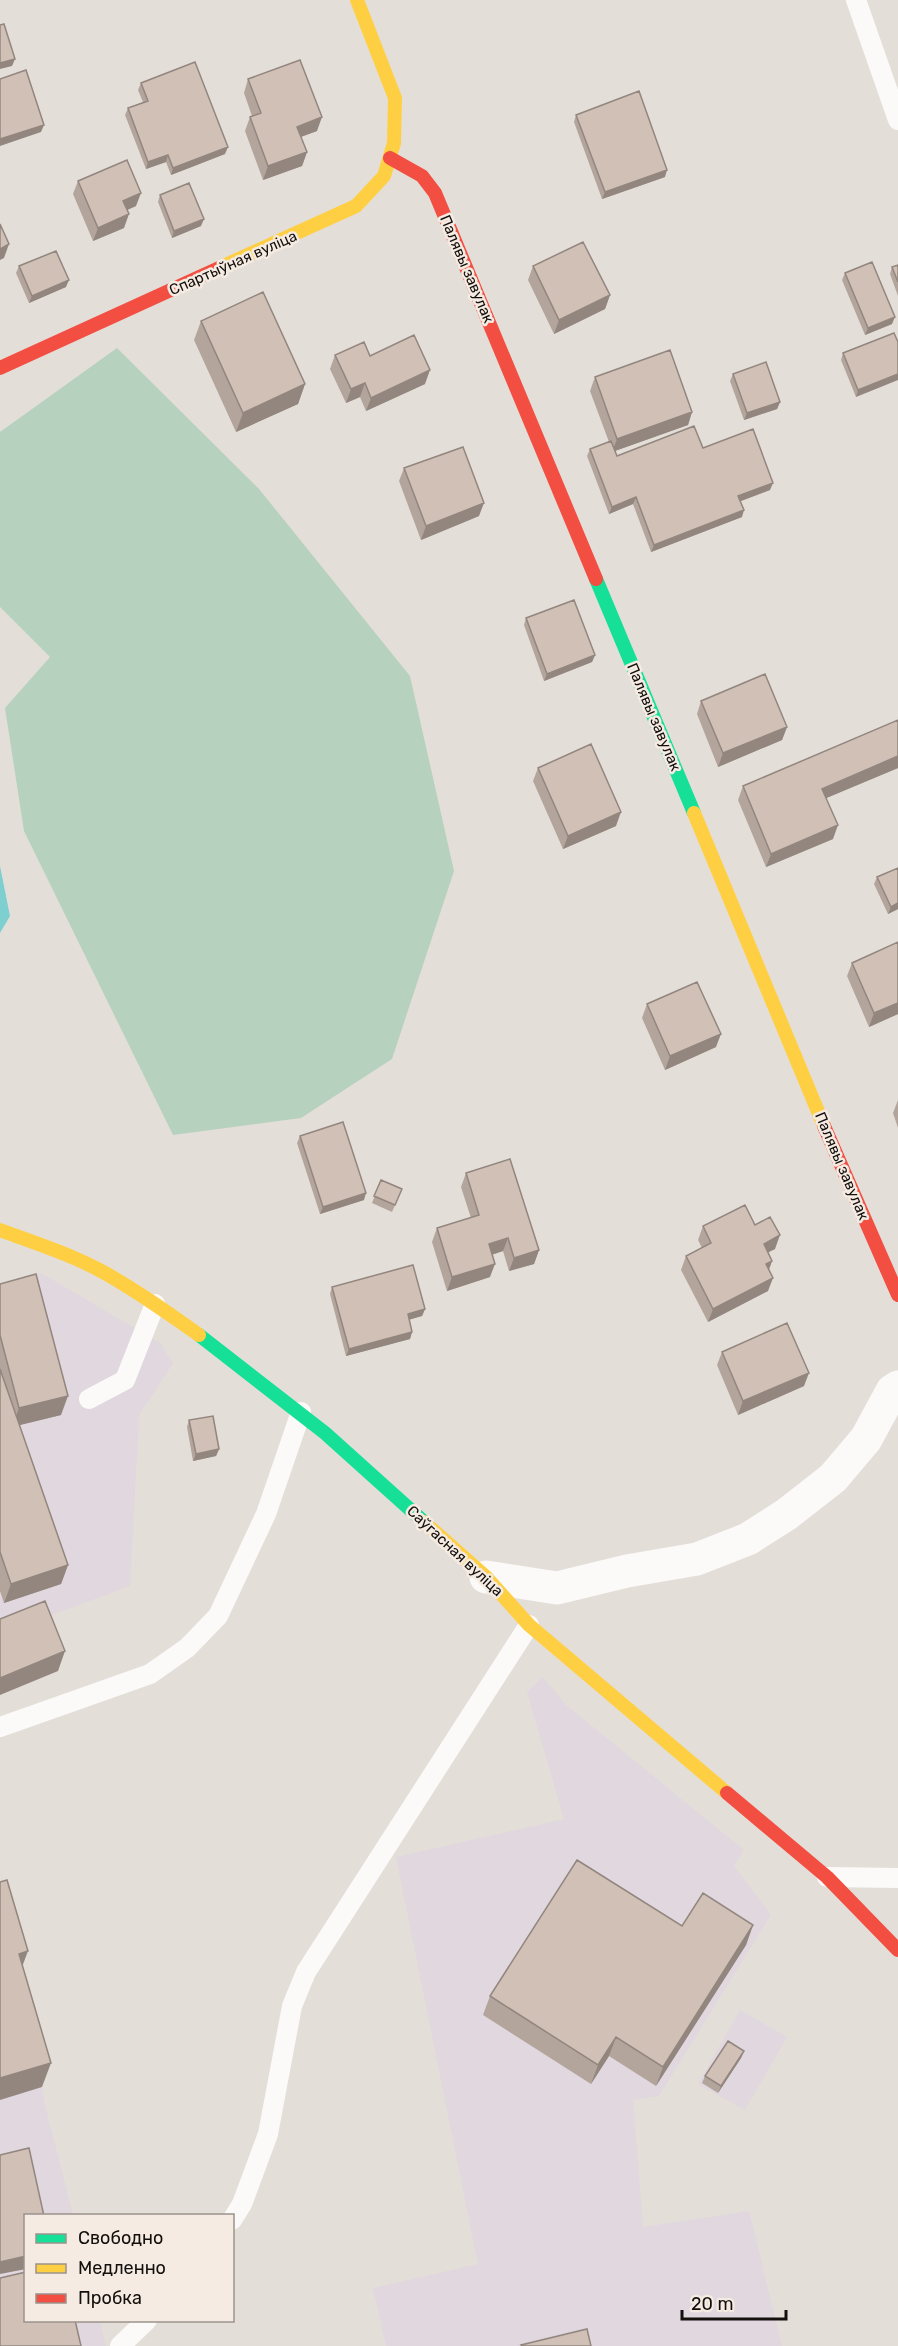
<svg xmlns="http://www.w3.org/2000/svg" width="898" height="2346" font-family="Rubik,sans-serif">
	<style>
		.industrial { fill: #e0d7df }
		.green { fill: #b6d1be }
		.water { fill: #7dcfd0 }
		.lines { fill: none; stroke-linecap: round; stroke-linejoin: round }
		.lane { stroke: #fbfaf9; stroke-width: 20 }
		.street { stroke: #fbfaf9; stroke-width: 33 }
		.fast { stroke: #16e098; stroke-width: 14 }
		.slow { stroke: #ffcf43; stroke-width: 14 }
		.jam { stroke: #f24e42; stroke-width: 14 }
		.wall { fill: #b3a59c }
		.shaded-wall { fill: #92867f }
		.building { fill: #d0c0b5; stroke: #92867f; stroke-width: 1.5 }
		.labels { text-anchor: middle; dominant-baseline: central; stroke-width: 5; stroke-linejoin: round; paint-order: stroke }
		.street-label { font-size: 15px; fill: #120f0c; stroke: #f5ebe2 }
	</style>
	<rect width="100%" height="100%" fill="#e4ded9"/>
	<!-- industrial -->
	<path class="industrial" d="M41 1273 160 1343 173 1363 139 1415 130 1586 38 1620 0 1695V1287Z
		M543 1677 565 1704 744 1850 734 1866 771 1915 659 2096 633 2100 643 2227 749 2211 782 2346H386L373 2288 478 2264 396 1857 564 1819 527 1692Z
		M0 1911 10 1979 42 2087 45 2105 73 2215 26 2216V2320L100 2321 106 2346H0Z
		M740 2010 787 2037 745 2110 698 2084Z"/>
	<!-- green -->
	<path class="green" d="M117 348 259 489 410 676 454 871 392 1059 301 1118 173 1135 24 831 5 708 50 657 0 607V432Z"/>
	<!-- water -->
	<path class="water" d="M0 866 10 916 0 933Z"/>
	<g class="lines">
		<!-- lane -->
		<path class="lane" d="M856 0 898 120
			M89 1399 125 1380 155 1304
			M0 1727 150 1674 187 1648 218 1616 266 1514 301 1412
			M827 1877 898 1878
			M232 2220 242 2204 268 2134 292 2006 306 1972 529 1625
			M120 2346 147 2320"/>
		<!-- street -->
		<path class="street" d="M486 1577 557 1588 627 1571 697 1559 748 1539 787 1514 833 1478 866 1439 892 1391 898 1387"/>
		<!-- fast -->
		<path class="fast" d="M596 579 694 813
			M199 1335 325 1433 424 1522"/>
		<!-- slow -->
		<path class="slow" d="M219 268 356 206 384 176 394 143 395 98 357 0
			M694 813 824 1126
			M0 1230C35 1243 70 1254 103 1272 136 1290 168 1313 199 1335
			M424 1522 486 1577 529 1625 727 1793"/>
		<!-- jam -->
		<path class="jam" d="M390 158 422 176 435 193 596 579
			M0 368 219 268
			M824 1126 898 1295
			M727 1793 827 1877 898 1950"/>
	</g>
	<!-- wall -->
	<path class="wall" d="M248 79 317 131 301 137 307 152 302 166 263 180 245 131 250 117 252 116 244 93Z
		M141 83 225 154 171 175 166 162 146 169 125 115 128 108 143 102 138 90Z
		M576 115 665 177 602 199 574 122Z
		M78 181 136 206 127 210 124 228 93 241 73 194Z
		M160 195 201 226 172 238 158 202Z
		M898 265V296L890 274 892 267Z
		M19 266 66 287 29 303 16 273Z
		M533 266 610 295 605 309 554 334 528 280Z
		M845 273 892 324 865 335 842 280Z
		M201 321 305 384 298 404 236 432 194 340Z
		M894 333 856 397 841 360 843 353Z
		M335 355 370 356 425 384 366 411 360 397 346 403 330 369Z
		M733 374 780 402 777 409 744 420 730 381Z
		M595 377 692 412 688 425 615 451 617 456 703 448 770 490 740 501 742 517 651 552 633 504 609 514 587 456 590 449 609 442 590 391Z
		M404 468 479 516 421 540 399 481Z
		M526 618 595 655 592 662 544 681 524 625Z
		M701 701 787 727 782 740 718 767 697 714Z
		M898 720V768L826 798 833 839 766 867 738 800 743 786Z
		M538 768 616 826 563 849 533 781Z
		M898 868V909L888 914 874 884 877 877Z
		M852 963 898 1014 869 1027 847 976Z
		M647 1004 716 1047 665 1070 642 1018Z
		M898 1100V1128L893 1113Z
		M300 1136 364 1200 320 1214 297 1143Z
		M466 1173 539 1250 534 1264 509 1271 503 1251 492 1255 490 1277 447 1291 432 1242 437 1228 471 1218 461 1187Z
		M381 1180 399 1196 392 1212 372 1203Z
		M755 1225 775 1249 768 1252 772 1261 769 1270 768 1291 708 1322 681 1270 686 1256 702 1248 698 1240 703 1226Z
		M0 1284 61 1415 19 1425 68 1565 61 1584 4 1603 0 1591Z
		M332 1287 425 1309 422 1316 409 1319 412 1332 410 1339 346 1356 330 1294Z
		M722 1352 804 1386 738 1415 717 1365Z
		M189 1420 219 1449 216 1456 193 1461 187 1427Z
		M753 1925 746 1945 656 2086 609 2056 591 2084 483 2015 490 1996 682 1926Z
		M744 2051 741 2058 718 2093 702 2083 705 2076Z"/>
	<!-- shaded-wall -->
	<path class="shaded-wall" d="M15 59 12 66 0 69V63Z
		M322 117 317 131 292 140 297 127Z
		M44 125 41 132 0 146V139Z
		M228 147 225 154 171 175 173 168Z
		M307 152 302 166 263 180 268 166Z
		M168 155 166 162 146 169 148 162Z
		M667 170 665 177 602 199 605 192Z
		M141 193 136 206 118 214 123 201Z
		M129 214 124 228 93 241 98 228Z
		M204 219 201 226 172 238 174 231Z
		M9 244 4 258 0 260V249Z
		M69 280 66 287 29 303 32 296Z
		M610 295 605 309 554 334 559 320Z
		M895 317 892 324 865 335 868 328Z
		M430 370 425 384 366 411 371 398Z
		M898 374V380L856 397 858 390Z
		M365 383 360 397 346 403 351 389Z
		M305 384 298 404 236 432 243 413Z
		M780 402 777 409 744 420 747 413Z
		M692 412 688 425 612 452 617 439Z
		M773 483 770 490 736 503 738 496Z
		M636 497 633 504 609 514 612 507Z
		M484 503 479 516 421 540 426 526Z
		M744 510 742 517 651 552 654 545Z
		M595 655 592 662 544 681 547 674Z
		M787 727 782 740 718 767 723 753Z
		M898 756V768L817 802 822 789Z
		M621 812 616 826 563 849 568 836Z
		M838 825 833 839 766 867 771 854Z
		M898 903V909L888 914 891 907Z
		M898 1003V1014L869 1027 874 1013Z
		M721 1034 716 1047 665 1070 670 1056Z
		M366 1193 364 1200 320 1214 323 1207Z
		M780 1235 775 1249 759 1257 764 1244Z
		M508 1238 503 1251 484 1257 489 1244Z
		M539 1250 534 1264 509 1271 514 1258Z
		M772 1261 767 1274 766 1264Z
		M495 1264 490 1277 447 1291 452 1277Z
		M773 1278 768 1291 708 1322 713 1309Z
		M425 1309 422 1316 405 1321 408 1314Z
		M412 1332 410 1339 346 1356 349 1349Z
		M809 1373 804 1386 738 1415 743 1401Z
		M68 1396 61 1415 12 1427 19 1408Z
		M219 1449 216 1456 193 1461 196 1454Z
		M68 1565 61 1584 4 1603 11 1584Z
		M65 1651 58 1671 0 1695V1678Z
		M753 1925 746 1945 656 2086 663 2067Z
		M28 1951 19 1975V1954Z
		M616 2037 609 2056 591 2084 598 2065Z
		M744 2051 741 2058 718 2093 721 2086Z
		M51 2063 42 2087 0 2100V2078Z
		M26 2256V2269L0 2274V2262Z"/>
	<!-- building -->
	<path class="building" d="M4 24 15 59 0 63V25Z
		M300 60 322 117 297 127 307 152 268 166 250 117 261 113 248 79Z
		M195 62 228 147 173 168 168 155 148 162 128 108 148 101 141 83Z
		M26 70 44 125 0 139V79Z
		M639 91 667 170 605 192 576 115Z
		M127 160 141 193 123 201 129 214 98 228 78 181Z
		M189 183 204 219 174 231 160 195Z
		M0 224 9 244 0 249Z
		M583 242 610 295 559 320 533 266Z
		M56 251 69 280 32 296 19 266Z
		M872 262 895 317 868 328 845 273Z
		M898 265V282L892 267Z
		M263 292 305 384 243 413 201 321Z
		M894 333 898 342V374L858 390 843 353Z
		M414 335 430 370 371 398 365 383 351 389 335 355 364 342 370 356Z
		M670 350 692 412 617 439 595 377Z
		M766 362 780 402 747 413 733 374Z
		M694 426 703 448 753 429 773 483 738 496 744 510 654 545 636 497 612 507 590 449 611 441 617 456Z
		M463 447 484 503 426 526 404 468Z
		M574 600 595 655 547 674 526 618Z
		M765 674 787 727 723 753 701 701Z
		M898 720V756L822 789 838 825 771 854 743 786Z
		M591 744 621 812 568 836 538 768Z
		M898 868V903L891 907 877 877Z
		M898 942V1003L874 1013 852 963Z
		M697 982 721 1034 670 1056 647 1004Z
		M343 1122 366 1193 323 1207 300 1136Z
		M510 1159 539 1250 514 1258 508 1238 489 1244 495 1264 452 1277 437 1228 479 1215 466 1173Z
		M381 1180 402 1189 395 1205 374 1196Z
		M745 1205 755 1225 770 1217 780 1235 764 1244 772 1261 766 1264 773 1278 713 1309 686 1256 711 1243 703 1226Z
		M413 1265 425 1309 408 1314 412 1332 349 1349 332 1287Z
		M36 1274 68 1396 19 1408 0 1335V1284Z
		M787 1323 809 1373 743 1401 722 1352Z
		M0 1369 68 1565 11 1584 0 1552Z
		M213 1416 219 1449 196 1454 189 1420Z
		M45 1601 65 1651 0 1678V1619Z
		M577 1860 682 1926 703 1893 753 1925 663 2067 616 2037 598 2065 490 1996Z
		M7 1880 28 1951 19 1954 51 2063 0 2078V1882Z
		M728 2041 744 2051 721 2086 705 2076Z
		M29 2148 44 2216H26V2256L0 2262V2155Z
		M26 2272V2320H75L81 2346H0V2278Z
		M587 2329 591 2346H522L521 2345Z"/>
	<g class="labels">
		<!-- street labels -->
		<g class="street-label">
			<text transform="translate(233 263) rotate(-24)">Спартыўная вуліца</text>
			<text transform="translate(467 269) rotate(67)">Палявы завулак</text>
			<text transform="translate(654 717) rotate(67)">Палявы завулак</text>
			<text transform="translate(842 1166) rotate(67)">Палявы завулак</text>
			<text transform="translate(455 1551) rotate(43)">Саўгасная вуліца</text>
		</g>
	</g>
	<!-- legend -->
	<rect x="24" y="2214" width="210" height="108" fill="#f5ebe2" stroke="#9a938c" stroke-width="1.5"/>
	<rect x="36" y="2234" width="30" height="9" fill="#16e098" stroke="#9a938c" stroke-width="1.5"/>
	<text x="78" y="2244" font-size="18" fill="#120f0c">Свободно</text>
	<rect x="36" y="2264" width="30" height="9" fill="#ffcf43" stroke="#9a938c" stroke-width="1.5"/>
	<text x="78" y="2274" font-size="18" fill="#120f0c">Медленно</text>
	<rect x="36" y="2294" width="30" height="9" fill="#f24e42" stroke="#9a938c" stroke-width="1.5"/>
	<text x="78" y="2304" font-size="18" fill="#120f0c">Пробка</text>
	<!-- scale -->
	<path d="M682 2310v9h104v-9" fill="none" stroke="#120f0c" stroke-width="3"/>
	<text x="691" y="2310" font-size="18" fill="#120f0c" stroke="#f5ebe2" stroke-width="4.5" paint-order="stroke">20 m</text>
</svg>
